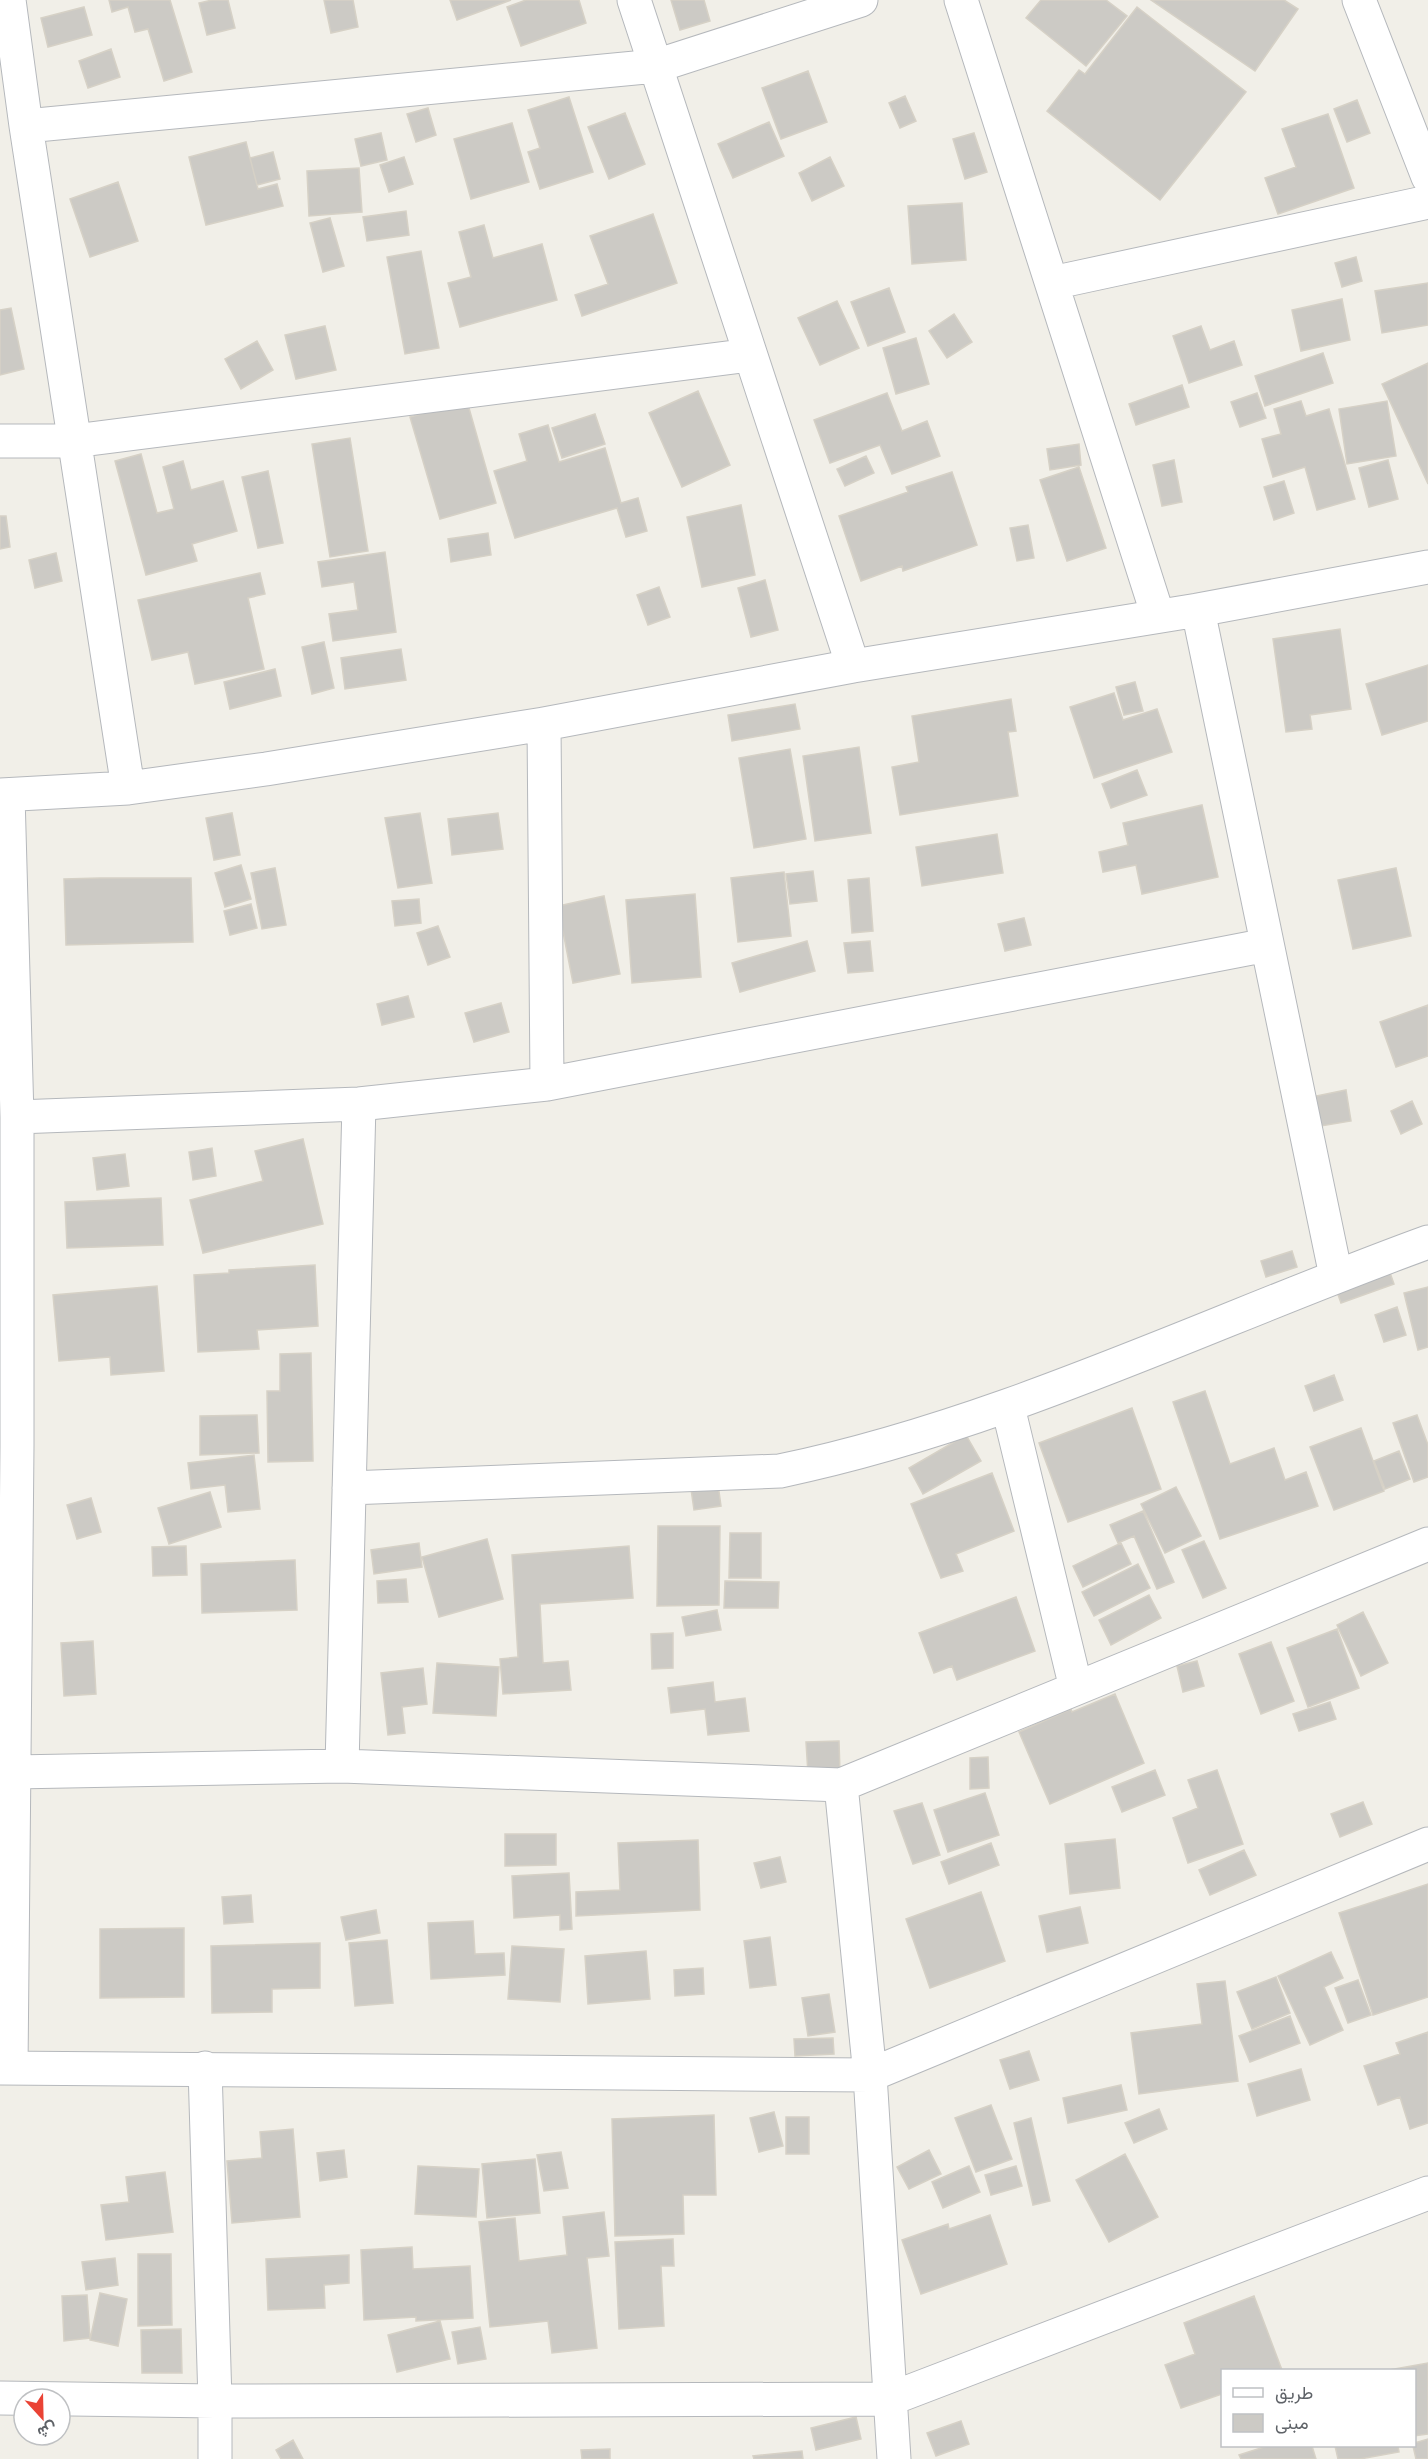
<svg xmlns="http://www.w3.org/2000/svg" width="1428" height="2459" font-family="Figtree,Vazirmatn,sans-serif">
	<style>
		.building { fill: #cccac5; stroke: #d6d1c6; stroke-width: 1.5 }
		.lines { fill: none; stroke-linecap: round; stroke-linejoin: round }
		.minor-casing { stroke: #b5b8bc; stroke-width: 35 }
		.minor { stroke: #fff; stroke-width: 33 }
	</style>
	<rect width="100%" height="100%" fill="#f1efe8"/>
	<!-- building -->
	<path class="building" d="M109 0H170L192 72 164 81 148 29 135 32 128 7 112 12Z
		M212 0H228L235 28 207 35 199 3Z
		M324 0H353L358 27 331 33Z
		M450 0H511L457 20Z
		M526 0H579L586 23 521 46 507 7Z
		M671 0H704L710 21 680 30Z
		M1041 0H1106L1127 16 1086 66 1026 18Z
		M1151 0H1284L1298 9 1255 71Z
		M84 7 92 35 48 47 41 18Z
		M1137 7 1246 92 1160 200 1047 111 1079 70 1085 74Z
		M111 49 120 77 88 88 79 61Z
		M808 71 827 122 781 139 762 88Z
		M905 96 916 121 900 128 889 103Z
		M569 97 593 172 540 189 528 152 540 148 528 110Z
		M1357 100 1370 133 1347 142 1334 109Z
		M428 108 436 135 416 142 407 114Z
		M625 113 645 164 609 179 588 127Z
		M1328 114 1354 188 1278 214 1265 178 1296 167 1282 129Z
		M769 122 784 156 733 178 718 144Z
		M512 123 529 182 471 199 454 139Z
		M381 133 387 160 361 166 355 139Z
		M974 133 987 172 965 179 953 139Z
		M246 142 258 189 277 184 283 206 206 225 189 157Z
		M273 152 280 179 257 185 250 158Z
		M404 157 413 184 389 192 380 165Z
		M830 157 844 186 812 201 799 173Z
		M359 168 362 212 309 216 307 171Z
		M118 182 138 241 90 257 70 199Z
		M962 203 966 260 912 264 908 206Z
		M406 211 409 235 367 241 363 217Z
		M653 214 677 283 582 316 575 295 608 284 590 236Z
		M330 218 344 266 323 272 310 223Z
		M484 225 493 258 542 244 557 300 460 327 448 283 471 277 459 232Z
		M421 251 439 348 405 354 387 257Z
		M1356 257 1362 281 1342 287 1335 263Z
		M1428 283V325L1382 333 1375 291Z
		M889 288 905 332 868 346 851 302Z
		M1342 299 1350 340 1301 351 1292 310Z
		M837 301 859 348 820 365 798 318Z
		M11 308 24 369 0 375V310Z
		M954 314 972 342 947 358 929 331Z
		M325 326 336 370 296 379 285 335Z
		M1201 326 1210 350 1234 341 1242 365 1189 383 1173 336Z
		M916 338 929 384 896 394 883 348Z
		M257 341 273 370 241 389 225 359Z
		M1323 353 1333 383 1265 406 1255 376Z
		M1428 363V484L1382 384Z
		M1182 385 1189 407 1136 425 1129 404Z
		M698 391 730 465 682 487 649 413Z
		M887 393 902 431 927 421 940 456 892 474 880 445 830 463 814 420Z
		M1257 393 1266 418 1240 427 1231 402Z
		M467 401 496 503 440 519 410 417Z
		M1301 401 1306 416 1329 409 1355 499 1317 510 1305 467 1273 477 1262 439 1281 434 1274 409Z
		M1387 401 1396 456 1347 464 1339 409Z
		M595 414 605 444 562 458 552 428Z
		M548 425 559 462 605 448 621 503 638 498 647 531 626 537 617 508 515 538 494 471 527 461 519 434Z
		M350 438 368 551 330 557 312 444Z
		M1079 444 1081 465 1050 470 1047 449Z
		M141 454 157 513 174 509 163 467 183 461 191 490 223 481 237 531 192 544 197 561 146 575 115 461Z
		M866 456 874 473 845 486 837 469Z
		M1174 460 1182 502 1162 506 1153 465Z
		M1388 460 1398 499 1369 507 1359 468Z
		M1079 467 1106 548 1067 561 1040 480Z
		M268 471 283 543 258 548 242 477Z
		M952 472 977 545 903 571 902 566 861 581 839 516 908 492 906 487Z
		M1284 481 1294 513 1274 520 1264 487Z
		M741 505 755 575 702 587 687 517Z
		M0 516H6L10 547 0 549Z
		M1028 525 1034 558 1017 561 1010 528Z
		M488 533 491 555 451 562 448 539Z
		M385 552 396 632 333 641 329 614 358 610 354 582 322 587 318 562Z
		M56 553 62 581 35 588 29 560Z
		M260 573 265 594 248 598 264 669 195 684 188 652 152 660 138 600Z
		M765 580 778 630 751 637 738 588Z
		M659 587 670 617 648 625 637 595Z
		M1340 629 1351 709 1310 715 1312 729 1286 732 1273 639Z
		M324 642 334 688 312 694 302 647Z
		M401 649 406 680 345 689 341 658Z
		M1428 665V721L1382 735 1366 684Z
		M275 669 281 696 230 709 224 682Z
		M1135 682 1143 711 1124 715 1116 687Z
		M1114 693 1123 720 1157 709 1172 752 1094 778 1070 707Z
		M1011 699 1016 731 1008 732 1018 796 900 815 892 767 919 762 912 716Z
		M795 704 800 729 732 741 728 715Z
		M859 747 871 833 815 841 803 756Z
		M790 749 806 839 754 848 739 758Z
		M1137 770 1147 795 1111 808 1102 784Z
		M1202 805 1218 877 1142 894 1136 865 1103 872 1099 852 1128 845 1123 823Z
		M232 813 240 855 214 860 206 818Z
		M420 813 432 883 398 888 385 818Z
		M498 813 503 849 452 855 448 819Z
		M997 834 1003 873 922 886 916 847Z
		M241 865 251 899 225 907 215 873Z
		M275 868 286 925 262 929 251 873Z
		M1396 868 1411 936 1353 949 1338 880Z
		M813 871 817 901 790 904 786 874Z
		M784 872 791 936 738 942 731 878Z
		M100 878H191L193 942 66 945 64 879Z
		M869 878 873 931 852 933 848 880Z
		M695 894 701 977 632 983 626 900Z
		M604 896 620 974 573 983 558 906Z
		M419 899 421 923 395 926 392 901Z
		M251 904 257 928 230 935 224 911Z
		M1024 918 1031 945 1005 951 998 924Z
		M438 926 450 957 428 965 417 933Z
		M807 941 815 971 740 992 732 963Z
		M870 941 873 971 848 973 844 943Z
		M408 996 414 1017 382 1025 377 1004Z
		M501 1003 509 1032 474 1042 465 1013Z
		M1428 1005V1056L1396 1067 1380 1022Z
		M1346 1090 1351 1121 1321 1126 1316 1096Z
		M1412 1101 1422 1124 1401 1134 1391 1111Z
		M303 1139 323 1224 203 1253 190 1200 263 1181 255 1151Z
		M212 1148 216 1176 193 1180 189 1152Z
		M125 1154 129 1186 97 1190 93 1158Z
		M161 1198 163 1245 67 1248 65 1202Z
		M1292 1251 1297 1267 1266 1277 1261 1261Z
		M1383 1253 1394 1284 1341 1303 1330 1272Z
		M315 1265 318 1326 257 1330 259 1349 198 1352 194 1275 229 1273V1270Z
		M157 1286 164 1371 111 1375 110 1357 59 1361 53 1295Z
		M1428 1287V1347L1418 1350 1404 1293Z
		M1397 1307 1406 1335 1384 1342 1375 1315Z
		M311 1353 313 1461 268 1462 267 1391H280V1354Z
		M1334 1375 1343 1400 1314 1411 1305 1386Z
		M1205 1391 1230 1464 1274 1448 1285 1480 1306 1472 1318 1506 1220 1539 1173 1402Z
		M1132 1408 1161 1489 1068 1522 1039 1443Z
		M257 1415 259 1453 200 1455V1416Z
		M1417 1415 1428 1445V1477L1414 1482 1393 1423Z
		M1361 1428 1384 1491 1334 1510 1310 1447Z
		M966 1435 981 1461 923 1494 909 1468Z
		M1399 1451 1410 1479 1385 1489 1374 1461Z
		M254 1455 260 1509 228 1512 225 1485 191 1489 188 1463Z
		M992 1473 1014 1531 956 1554 963 1571 941 1578 911 1504Z
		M717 1477 721 1506 694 1510 690 1482Z
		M1176 1487 1201 1536 1165 1553 1141 1504Z
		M210 1492 221 1527 169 1544 158 1508Z
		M91 1498 101 1532 77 1539 67 1505Z
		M1143 1511 1174 1582 1157 1589 1134 1536 1118 1543 1110 1525Z
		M658 1526H720L719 1605 657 1606Z
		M730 1533H761V1578H729Z
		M487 1539 503 1599 439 1617 422 1557Z
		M1204 1541 1226 1588 1203 1598 1182 1550Z
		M419 1543 422 1567 374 1574 371 1550Z
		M1121 1543 1131 1564 1083 1587 1073 1566Z
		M186 1546 187 1575 153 1576 152 1547Z
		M629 1546 633 1598 540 1604 543 1663 568 1661 571 1690 503 1694 500 1659 518 1657 512 1555Z
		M295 1560 297 1610 202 1613 201 1564Z
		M1138 1564 1150 1588 1094 1616 1082 1592Z
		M406 1579 408 1602 378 1603 377 1581Z
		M725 1581 779 1582 778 1608H724Z
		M1149 1595 1161 1618 1111 1645 1099 1620Z
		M1016 1597 1035 1651 957 1680 952 1666 934 1673 919 1633Z
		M717 1610 721 1630 686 1636 682 1617Z
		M1363 1612 1388 1663 1361 1676 1337 1625Z
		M1337 1629 1359 1688 1308 1707 1287 1648Z
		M673 1633V1668L652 1669 651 1634Z
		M93 1641 96 1694 64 1696 61 1643Z
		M1271 1642 1294 1701 1261 1714 1239 1654Z
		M1197 1661 1204 1686 1183 1692 1177 1666Z
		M437 1663 499 1667 496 1716 433 1713Z
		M423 1668 427 1704 402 1707 405 1733 388 1735 381 1673Z
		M713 1682 715 1702 745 1698 749 1731 708 1735 705 1709 671 1713 668 1688Z
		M1115 1694 1144 1763 1050 1804 1019 1732 1071 1709 1072 1712Z
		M1330 1702 1336 1719 1299 1731 1293 1714Z
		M839 1741 840 1773 808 1774 806 1742Z
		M988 1757 989 1788 970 1789V1758Z
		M1155 1770 1165 1795 1122 1812 1112 1787Z
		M1217 1770 1243 1844 1188 1863 1173 1818 1198 1808 1188 1780Z
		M985 1793 999 1835 948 1852 934 1810Z
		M1363 1802 1372 1824 1340 1837 1331 1814Z
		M922 1803 940 1855 913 1864 894 1811Z
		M505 1834H556V1865L505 1866Z
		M1115 1839 1120 1888 1070 1894 1065 1844Z
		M698 1840 700 1910 576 1916V1892L620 1890 618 1843Z
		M991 1843 999 1865 949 1884 941 1862Z
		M1244 1850 1256 1875 1210 1895 1199 1870Z
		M780 1857 786 1882 761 1888 754 1863Z
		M569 1873 572 1929 560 1930V1915L514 1918 512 1876Z
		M1428 1884V1997L1373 2015 1339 1913Z
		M981 1892 1005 1961 930 1988 906 1919Z
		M251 1895 253 1922 224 1924 222 1897Z
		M1080 1907 1088 1943 1047 1952 1039 1916Z
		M376 1910 380 1933 346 1940 341 1917Z
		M473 1921 475 1954 504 1953 505 1975 431 1979 428 1923Z
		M184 1928V1997L100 1998V1929Z
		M770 1937 776 1985 750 1988 744 1941Z
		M387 1940 393 2003 355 2006 349 1943Z
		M320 1943V1988L272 1989V2012L212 2013 211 1946Z
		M512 1946 564 1949 560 2002 508 1999Z
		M646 1951 650 1999 588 2004 585 1956Z
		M1331 1952 1343 1978 1324 1987 1343 2030 1310 2045 1278 1976Z
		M703 1968 704 1994 675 1996 674 1970Z
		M1276 1977 1290 2013 1252 2029 1237 1992Z
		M1358 1980 1371 2015 1348 2023 1335 1988Z
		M1225 1981 1238 2081 1139 2094 1131 2033 1202 2024 1197 1984Z
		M829 1994 835 2032 808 2036 802 1998Z
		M1290 2016 1300 2043 1250 2062 1239 2036Z
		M1428 2032V2123L1410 2129 1400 2097 1378 2105 1364 2066 1400 2054 1396 2043Z
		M833 2038 834 2054 795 2056 794 2039Z
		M1029 2051 1039 2080 1010 2089 1000 2060Z
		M1301 2069 1310 2100 1257 2116 1248 2084Z
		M1121 2085 1127 2110 1068 2123 1063 2098Z
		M991 2105 1012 2159 976 2172 955 2118Z
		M1159 2109 1167 2129 1134 2143 1125 2123Z
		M774 2112 783 2146 759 2152 750 2118Z
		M714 2115 716 2195H683L684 2234 615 2236 612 2119Z
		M786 2117H809V2154H786Z
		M1031 2118 1050 2201 1033 2205 1014 2123Z
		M293 2129 300 2217 232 2223 227 2161 262 2158 260 2132Z
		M344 2150 347 2177 320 2181 317 2153Z
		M929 2150 941 2174 909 2189 897 2167Z
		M561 2152 568 2188 544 2191 537 2155Z
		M1125 2154 1158 2217 1109 2242 1076 2180Z
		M535 2159 540 2213 487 2218 482 2164Z
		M418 2166 479 2169 476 2217 415 2214Z
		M969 2166 980 2192 943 2208 932 2182Z
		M1016 2166 1022 2186 991 2195 985 2175Z
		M165 2172 173 2232 106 2240 101 2205 129 2202 126 2177Z
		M604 2212 609 2256 587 2258 597 2348 552 2353 548 2321 490 2327 479 2222 515 2218 519 2261 567 2255 563 2217Z
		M990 2215 1007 2264 921 2294 902 2240 948 2224 949 2229Z
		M673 2239 674 2266H661L664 2326 619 2329 615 2242Z
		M412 2247 413 2269 470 2266 473 2318 416 2321V2317L364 2320 361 2250Z
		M138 2254H171L172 2325 138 2326Z
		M349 2255V2283L324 2285 325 2308 268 2310 266 2259Z
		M115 2258 118 2285 86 2290 82 2262Z
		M100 2293 127 2299 118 2346 90 2340Z
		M87 2295 90 2338 64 2341 62 2296Z
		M1254 2296 1282 2370H1222V2394L1181 2408 1165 2365 1195 2354 1184 2323Z
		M440 2321 450 2359 397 2372 388 2335Z
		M480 2327 486 2359 458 2364 452 2332Z
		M181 2329 182 2373H142L141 2330Z
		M1428 2363V2434L1414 2436V2370H1389Z
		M856 2417 861 2439 816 2450 811 2428Z
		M961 2421 969 2444 936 2456 927 2433Z
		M1428 2439V2459H1416L1413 2446 1414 2443Z
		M293 2440 303 2459H281L276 2450Z
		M1267 2446H1312L1316 2459H1241L1239 2455Z
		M1335 2446H1398L1399 2452 1360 2459H1338Z
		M610 2449V2459H582L581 2450Z
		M802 2451 803 2459H754L753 2456Z"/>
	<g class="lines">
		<defs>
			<path id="minor" d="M9 0 26 126 128 788
				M634 0 853 666
				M961 0 1158 616
				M1359 0 1428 177
				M26 126 656 66 861 0
				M1052 283 1428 202
				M0 441H74L750 355
				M1198 610 1336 1276
				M544 724 547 1084
				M0 795 128 788 266 769 544 724 853 666 1198 610 1428 567
				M8 795 17 1117V1446L11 2068
				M17 1117 359 1104 547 1084 1267 945
				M1008 1407 1076 1688
				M349 1488 780 1471C1005 1424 1213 1320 1428 1242
				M342 1766 359 1104
				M14 1772 342 1766 841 1785 1428 1544
				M841 1785 870 2075 894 2459
				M0 2068 870 2075 1428 1844
				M205 2068 215 2401V2459
				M0 2398 215 2401 890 2399 1428 2193"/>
		</defs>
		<!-- minor casing -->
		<use href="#minor" class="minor-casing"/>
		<!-- minor -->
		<use href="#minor" class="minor"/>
	</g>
	<!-- legend -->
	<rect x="1221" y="2369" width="195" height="78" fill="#ffffff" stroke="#bfc1c3" stroke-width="1.5"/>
	<rect x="1233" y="2388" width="30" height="9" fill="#ffffff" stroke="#bfc1c3" stroke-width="1.5"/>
	<text x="1275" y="2399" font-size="18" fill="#5f6368">طريق</text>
	<rect x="1233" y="2414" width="30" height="18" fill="#cccac5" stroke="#bfc1c3" stroke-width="1.5"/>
	<text x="1275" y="2429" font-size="18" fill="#5f6368">مبنى</text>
	<!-- north arrow -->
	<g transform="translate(42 2417) rotate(158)"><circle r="28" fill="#ffffff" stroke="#bfc1c3" stroke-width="1.5"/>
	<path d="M0-4.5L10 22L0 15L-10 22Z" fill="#ea4335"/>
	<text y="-9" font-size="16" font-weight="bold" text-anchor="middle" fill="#5f6368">ش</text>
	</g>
</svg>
